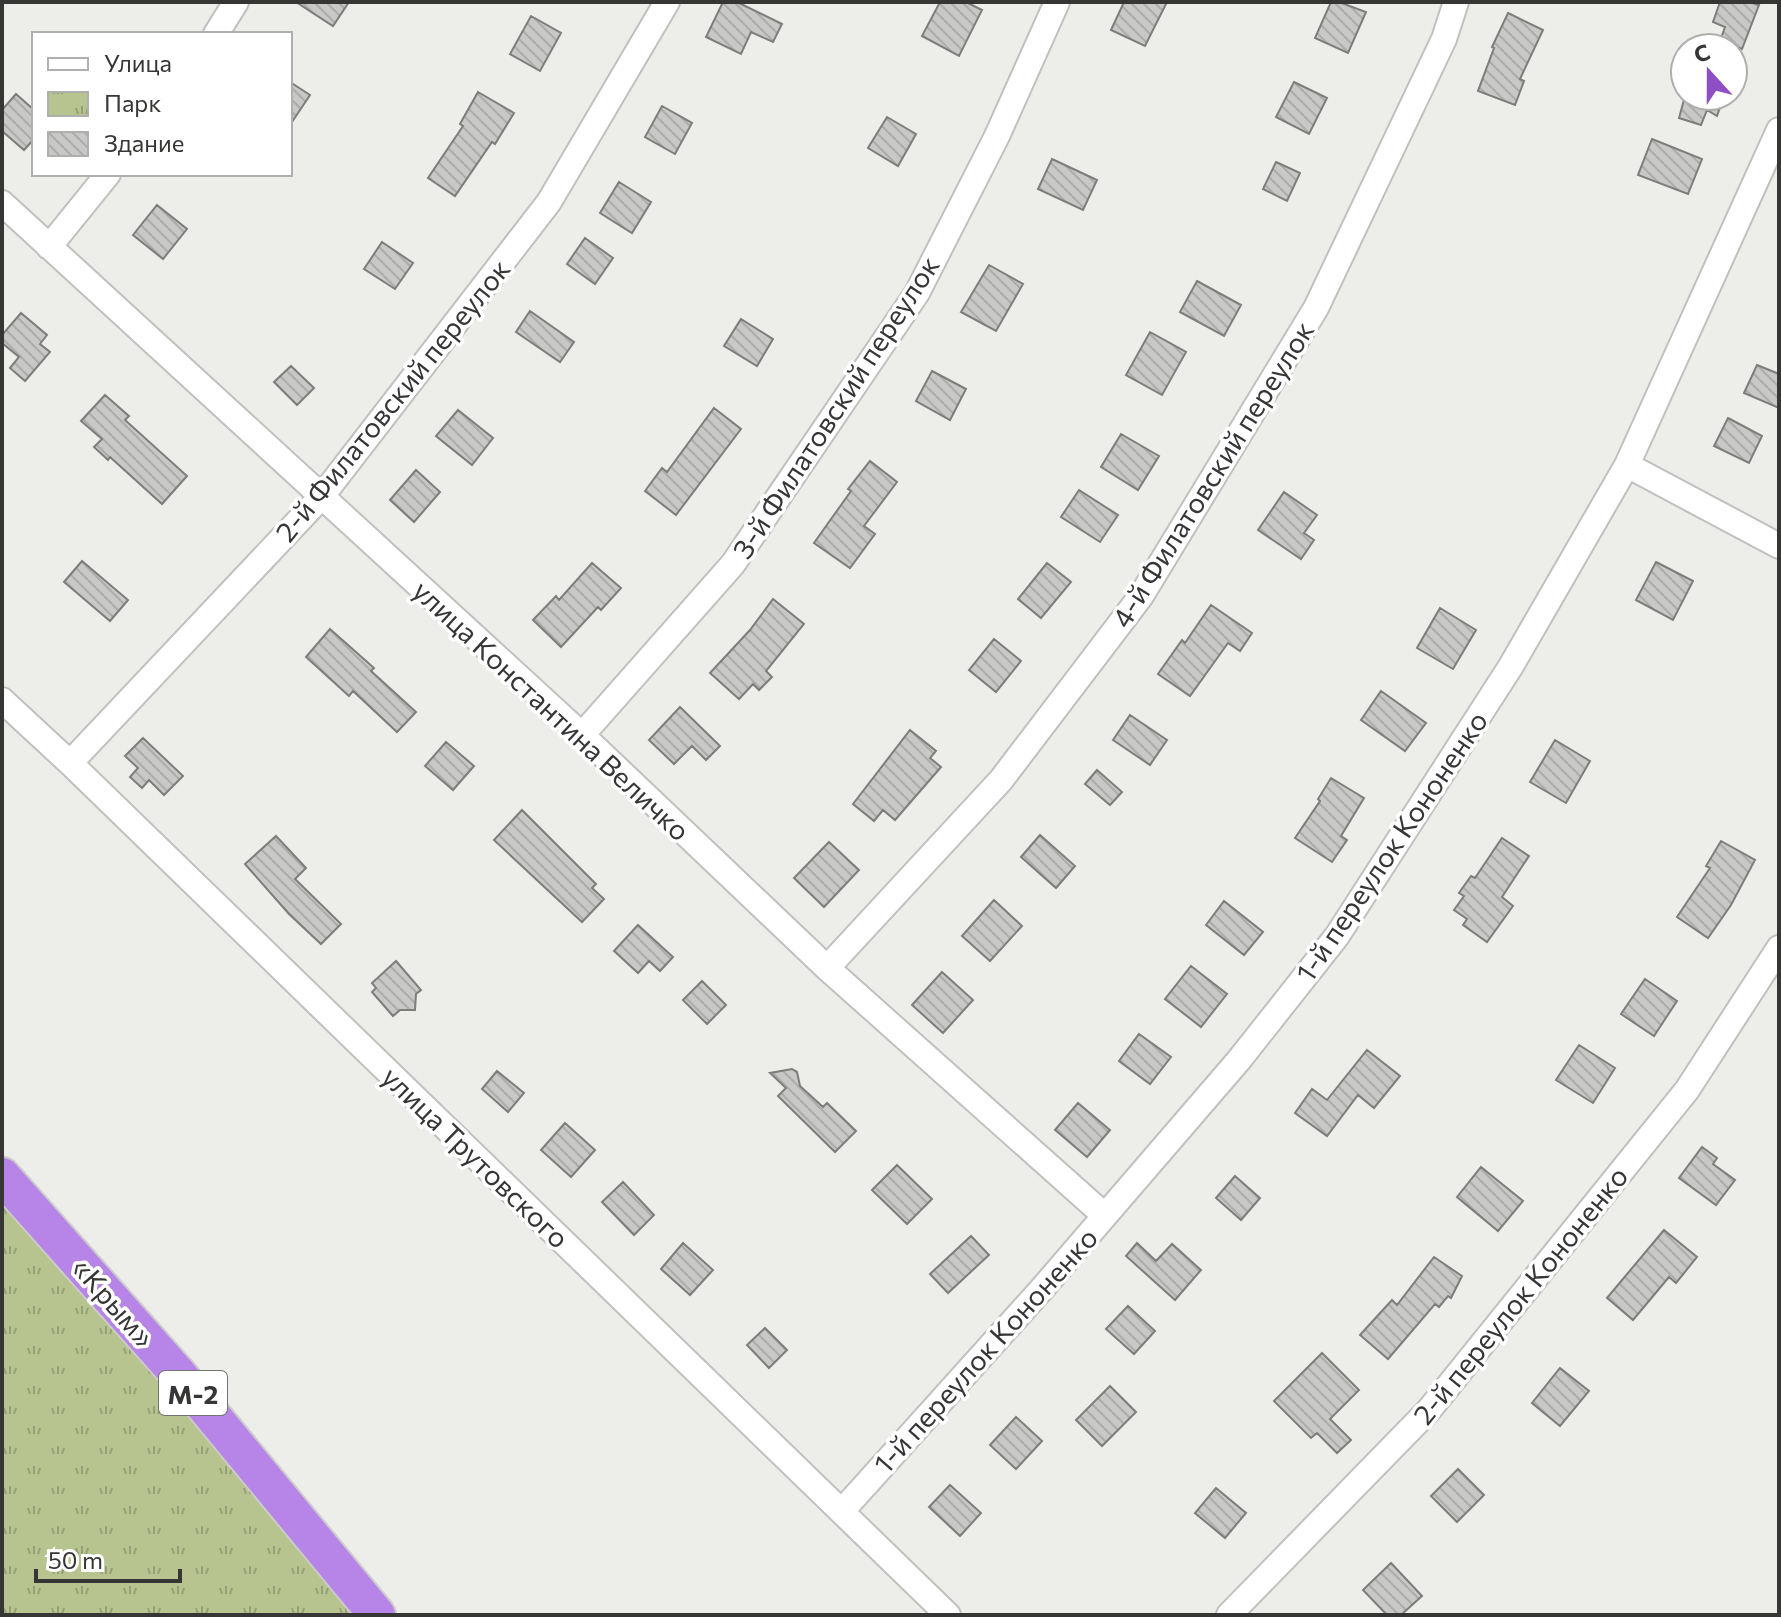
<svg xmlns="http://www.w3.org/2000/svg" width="1781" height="1617" font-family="Commissioner,sans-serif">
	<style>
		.park { fill: url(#park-tufts) }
		.building { fill: url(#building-back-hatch); stroke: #7d7e7b; stroke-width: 2 }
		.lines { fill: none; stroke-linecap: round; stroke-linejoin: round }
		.minor-casing { stroke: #c0c1be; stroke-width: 28 }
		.highway-casing { stroke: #cbcbca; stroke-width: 40 }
		.minor { stroke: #fff; stroke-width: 24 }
		.highway { stroke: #b785e7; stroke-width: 36 }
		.labels { text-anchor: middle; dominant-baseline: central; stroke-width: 7; stroke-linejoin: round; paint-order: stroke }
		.shield { fill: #fff; stroke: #727372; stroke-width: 2 }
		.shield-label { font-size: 26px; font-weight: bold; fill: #363735 }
		.street-label { font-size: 28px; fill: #363735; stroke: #fff }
	</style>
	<defs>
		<pattern id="park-tufts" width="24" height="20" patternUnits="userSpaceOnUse" patternTransform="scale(2)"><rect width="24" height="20" fill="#b7c490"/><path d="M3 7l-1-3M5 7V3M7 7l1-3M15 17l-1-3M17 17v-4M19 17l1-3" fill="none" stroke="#96a076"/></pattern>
		<pattern id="building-back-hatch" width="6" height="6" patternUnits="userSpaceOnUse" patternTransform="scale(2)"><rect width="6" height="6" fill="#c8c9c6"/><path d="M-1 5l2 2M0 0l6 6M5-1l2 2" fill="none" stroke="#acadab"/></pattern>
	</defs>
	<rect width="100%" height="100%" fill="#edeeea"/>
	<!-- park -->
	<path class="park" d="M2 1176 377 1615H2Z"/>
	<!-- building -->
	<path class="building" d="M296 2H349L333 26Z
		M723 2H737L782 24 773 42 751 32 741 54 706 37Z
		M940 2H966L982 10 959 56 922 36Z
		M1124 2H1167L1145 46 1111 30Z
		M1331 2H1339L1366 12 1348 53 1315 38Z
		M1720 2H1749L1759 5 1742 49 1720 41 1725 27 1713 22Z
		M1508 13 1543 30 1520 79 1524 81 1515 105 1478 91 1494 48 1492 47Z
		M531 16 561 33 540 71 510 54Z
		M290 82 310 95 290 125Z
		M1294 82 1327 98 1309 134 1276 117Z
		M478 92 514 113 495 144 492 142 455 196 428 178 463 126 460 124Z
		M16 94 34 110V139L24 150 2 131V110Z
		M1685 96H1724L1717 116 1707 110 1701 125 1679 118Z
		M662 106 692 123 675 154 645 137Z
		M887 117 916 134 898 166 868 148Z
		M1652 139 1702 159 1688 194 1638 175Z
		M1052 159 1097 180 1083 210 1038 189Z
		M1276 162 1300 173 1287 201 1263 189Z
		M619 182 651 202 632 233 600 213Z
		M157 205 187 229 163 259 133 235Z
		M585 238 613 258 595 284 567 264Z
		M382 242 413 263 395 289 364 269Z
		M989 265 1023 284 996 331 961 312Z
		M1197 281 1241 305 1224 336 1180 312Z
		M530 311 574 342 560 362 516 332Z
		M21 313 47 335 40 344 50 352 25 381 10 368 19 357 2 343V335Z
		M741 319 773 339 757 366 724 346Z
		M1150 332 1186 352 1162 395 1126 375Z
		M1757 365 1779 374V408L1744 393Z
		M291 366 314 388 297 405 274 382Z
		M932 371 966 389 950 420 916 401Z
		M105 395 129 416 125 420 187 476 162 504 110 457 108 460 94 447 102 439 81 421Z
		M714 408 741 429 676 515 645 491 662 468 667 472Z
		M458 410 493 438 472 465 436 436Z
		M1728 418 1762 436 1749 463 1714 446Z
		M1121 434 1159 456 1138 490 1101 467Z
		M870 461 897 482 864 526 875 534 850 568 814 543 851 491 848 489Z
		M416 470 440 492 414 522 390 500Z
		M1079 490 1118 515 1100 542 1061 517Z
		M1284 492 1317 515 1304 533 1314 540 1301 559 1258 530Z
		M82 561 128 600 110 621 64 582Z
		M1656 562 1693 581 1673 620 1636 600Z
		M592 563 621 588 601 610 598 607 561 647 533 620 556 596 559 600Z
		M1047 563 1071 582 1041 618 1018 599Z
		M773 599 804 624 766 671 772 677 759 690 753 684 739 699 710 673 750 630Z
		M1211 605 1252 633 1240 651 1228 643 1190 696 1158 674 1182 640 1185 643Z
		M1440 608 1476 630 1453 669 1417 648Z
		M330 629 374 668 371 671 416 712 397 732 353 691 349 696 306 657Z
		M994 639 1021 661 996 692 969 670Z
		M1381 691 1426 723 1405 751 1361 720Z
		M680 707 720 746 706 760 692 746 674 764 649 740Z
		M1130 715 1167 740 1150 765 1113 740Z
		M910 730 936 751 930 758 941 767 895 820 883 810 874 821 853 804Z
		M143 738 183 776 164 795 149 780 142 788 130 777 138 768 125 756Z
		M1555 740 1590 761 1566 803 1530 782Z
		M446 742 474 766 453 790 425 766Z
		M1097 770 1122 792 1110 805 1085 784Z
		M1331 778 1364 798 1341 836 1347 840 1332 862 1295 838 1320 801 1318 799Z
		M522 810 596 884 592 888 604 899 582 922 494 840Z
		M1040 835 1075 866 1056 888 1021 857Z
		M276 836 306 868 295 879 341 924 321 944 289 914 245 864Z
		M1502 838 1529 856 1502 897 1513 906 1487 942 1463 925 1467 919 1454 910 1464 896 1459 893 1471 876 1475 878Z
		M1721 841 1755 860 1731 905 1708 938 1677 917 1710 868 1706 866Z
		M829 842 859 870 824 907 794 878Z
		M994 900 1022 926 990 961 962 936Z
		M1224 901 1263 932 1244 955 1206 925Z
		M638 925 673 957 660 971 649 961 638 973 614 951Z
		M396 961 421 990 416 994 415 1010H400L393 1016 372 992 376 988 372 983Z
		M1191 966 1227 994 1201 1027 1165 999Z
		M942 972 973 1000 943 1033 912 1005Z
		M1645 979 1677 1001 1654 1036 1621 1014Z
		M702 981 726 1005 707 1024 683 1000Z
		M1139 1034 1171 1057 1150 1084 1119 1061Z
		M1579 1045 1615 1068 1593 1103 1556 1080Z
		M1367 1050 1400 1076 1374 1108 1358 1095 1327 1136 1295 1113 1312 1089 1327 1100Z
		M792 1069 797 1072 800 1086 823 1107 827 1103 856 1131 835 1152 778 1096 786 1088 770 1073Z
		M497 1071 524 1093 508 1112 482 1089Z
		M1078 1103 1110 1130 1087 1157 1055 1130Z
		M565 1123 595 1150 571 1177 541 1150Z
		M1702 1147 1717 1158 1713 1164 1735 1180 1716 1205 1679 1178Z
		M897 1165 932 1199 907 1224 872 1190Z
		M1481 1167 1523 1201 1498 1231 1457 1197Z
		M1235 1176 1260 1198 1241 1220 1216 1198Z
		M623 1182 654 1215 634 1235 602 1202Z
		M1664 1230 1697 1257 1676 1283 1669 1277 1633 1320 1607 1298Z
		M971 1236 989 1255 948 1293 930 1274Z
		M683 1243 713 1270 690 1295 661 1269Z
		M1137 1243 1156 1261 1172 1244 1201 1270 1175 1300 1126 1256Z
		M1434 1257 1462 1276 1451 1298 1448 1296 1439 1307 1435 1304 1388 1359 1360 1335 1392 1300 1397 1305Z
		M1128 1306 1155 1331 1134 1354 1106 1329Z
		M765 1328 787 1350 769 1368 747 1345Z
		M1322 1353 1359 1390 1330 1419 1351 1440 1337 1453 1317 1433 1311 1438 1274 1401Z
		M1560 1368 1589 1391 1560 1426 1532 1403Z
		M1110 1386 1136 1412 1102 1446 1076 1420Z
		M1016 1417 1042 1441 1016 1469 990 1445Z
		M1458 1469 1484 1495 1457 1522 1431 1496Z
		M950 1485 981 1513 960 1536 929 1507Z
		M1216 1488 1246 1513 1225 1538 1195 1513Z
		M1391 1563 1422 1596 1401 1615H1387L1363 1590Z"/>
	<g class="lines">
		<defs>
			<path id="minor" d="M216 34 236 2
				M2 203 582 735 827 968 1104 1215
				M49 247 108 174
				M1627 465 1779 546
				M2 700 70 763 948 1615
				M582 735 733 564 917 293 997 136 1057 2
				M70 763 322 496 549 202 667 2
				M827 968 1001 780 1141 596 1316 308 1444 39 1456 2
				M842 1511 1041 1290 1239 1060 1337 936 1511 666 1627 465 1779 130
				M1229 1615 1429 1410 1687 1090 1779 948"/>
			<path id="highway" d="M2 1176 178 1374 377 1615"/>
		</defs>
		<!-- minor casing -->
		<use href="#minor" class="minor-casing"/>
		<!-- highway casing -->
		<use href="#highway" class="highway-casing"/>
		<!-- minor -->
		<use href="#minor" class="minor"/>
		<!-- highway -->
		<use href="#highway" class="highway"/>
	</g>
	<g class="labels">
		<!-- shield labels -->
		<rect class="shield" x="159" y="1371" width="68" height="44" rx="6"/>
		<g class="shield-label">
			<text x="193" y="1393">М-2</text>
		</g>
		<!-- street labels -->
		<g class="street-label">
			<text transform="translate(392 400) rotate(-51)">2-й Филатовский переулок</text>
			<text transform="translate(835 407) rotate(-57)">3-й Филатовский переулок</text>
			<text transform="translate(1212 474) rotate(-58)">4-й Филатовский переулок</text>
			<text transform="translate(552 710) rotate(43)">улица Константина Величко</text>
			<text transform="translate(1391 846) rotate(-56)">1-й переулок Кононенко</text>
			<text transform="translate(476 1157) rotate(44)">улица Трутовского</text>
			<text transform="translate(1520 1295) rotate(-51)">2-й переулок Кононенко</text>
			<text transform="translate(114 1302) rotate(49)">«Крым»</text>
			<text transform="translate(985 1350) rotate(-48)">1-й переулок Кононенко</text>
		</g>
	</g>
	<!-- border -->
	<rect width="1781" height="1617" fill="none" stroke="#363735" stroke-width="8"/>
	<!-- legend -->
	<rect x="32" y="32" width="260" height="144" fill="#ffffff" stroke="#afafae" stroke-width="2"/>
	<rect x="48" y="58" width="40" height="12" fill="#ffffff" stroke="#afafae" stroke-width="2"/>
	<text x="104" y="72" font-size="24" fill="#363735">Улица</text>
	<rect x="48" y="92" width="40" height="24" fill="url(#park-tufts)" stroke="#afafae" stroke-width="2"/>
	<text x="104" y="112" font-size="24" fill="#363735">Парк</text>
	<rect x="48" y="132" width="40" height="24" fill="url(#building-back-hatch)" stroke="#afafae" stroke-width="2"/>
	<text x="104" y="152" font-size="24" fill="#363735">Здание</text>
	<!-- north arrow -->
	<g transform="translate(1709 72) rotate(339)"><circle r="38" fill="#ffffff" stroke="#afafae" stroke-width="2"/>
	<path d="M0-6L14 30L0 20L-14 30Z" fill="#8e4ec4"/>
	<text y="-12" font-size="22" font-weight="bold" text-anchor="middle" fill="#363735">С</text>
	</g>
	<!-- scale -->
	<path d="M36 1569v12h144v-12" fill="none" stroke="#363735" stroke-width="4"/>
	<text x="48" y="1569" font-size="24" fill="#363735" stroke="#ffffff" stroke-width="6" paint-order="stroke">50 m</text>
</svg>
